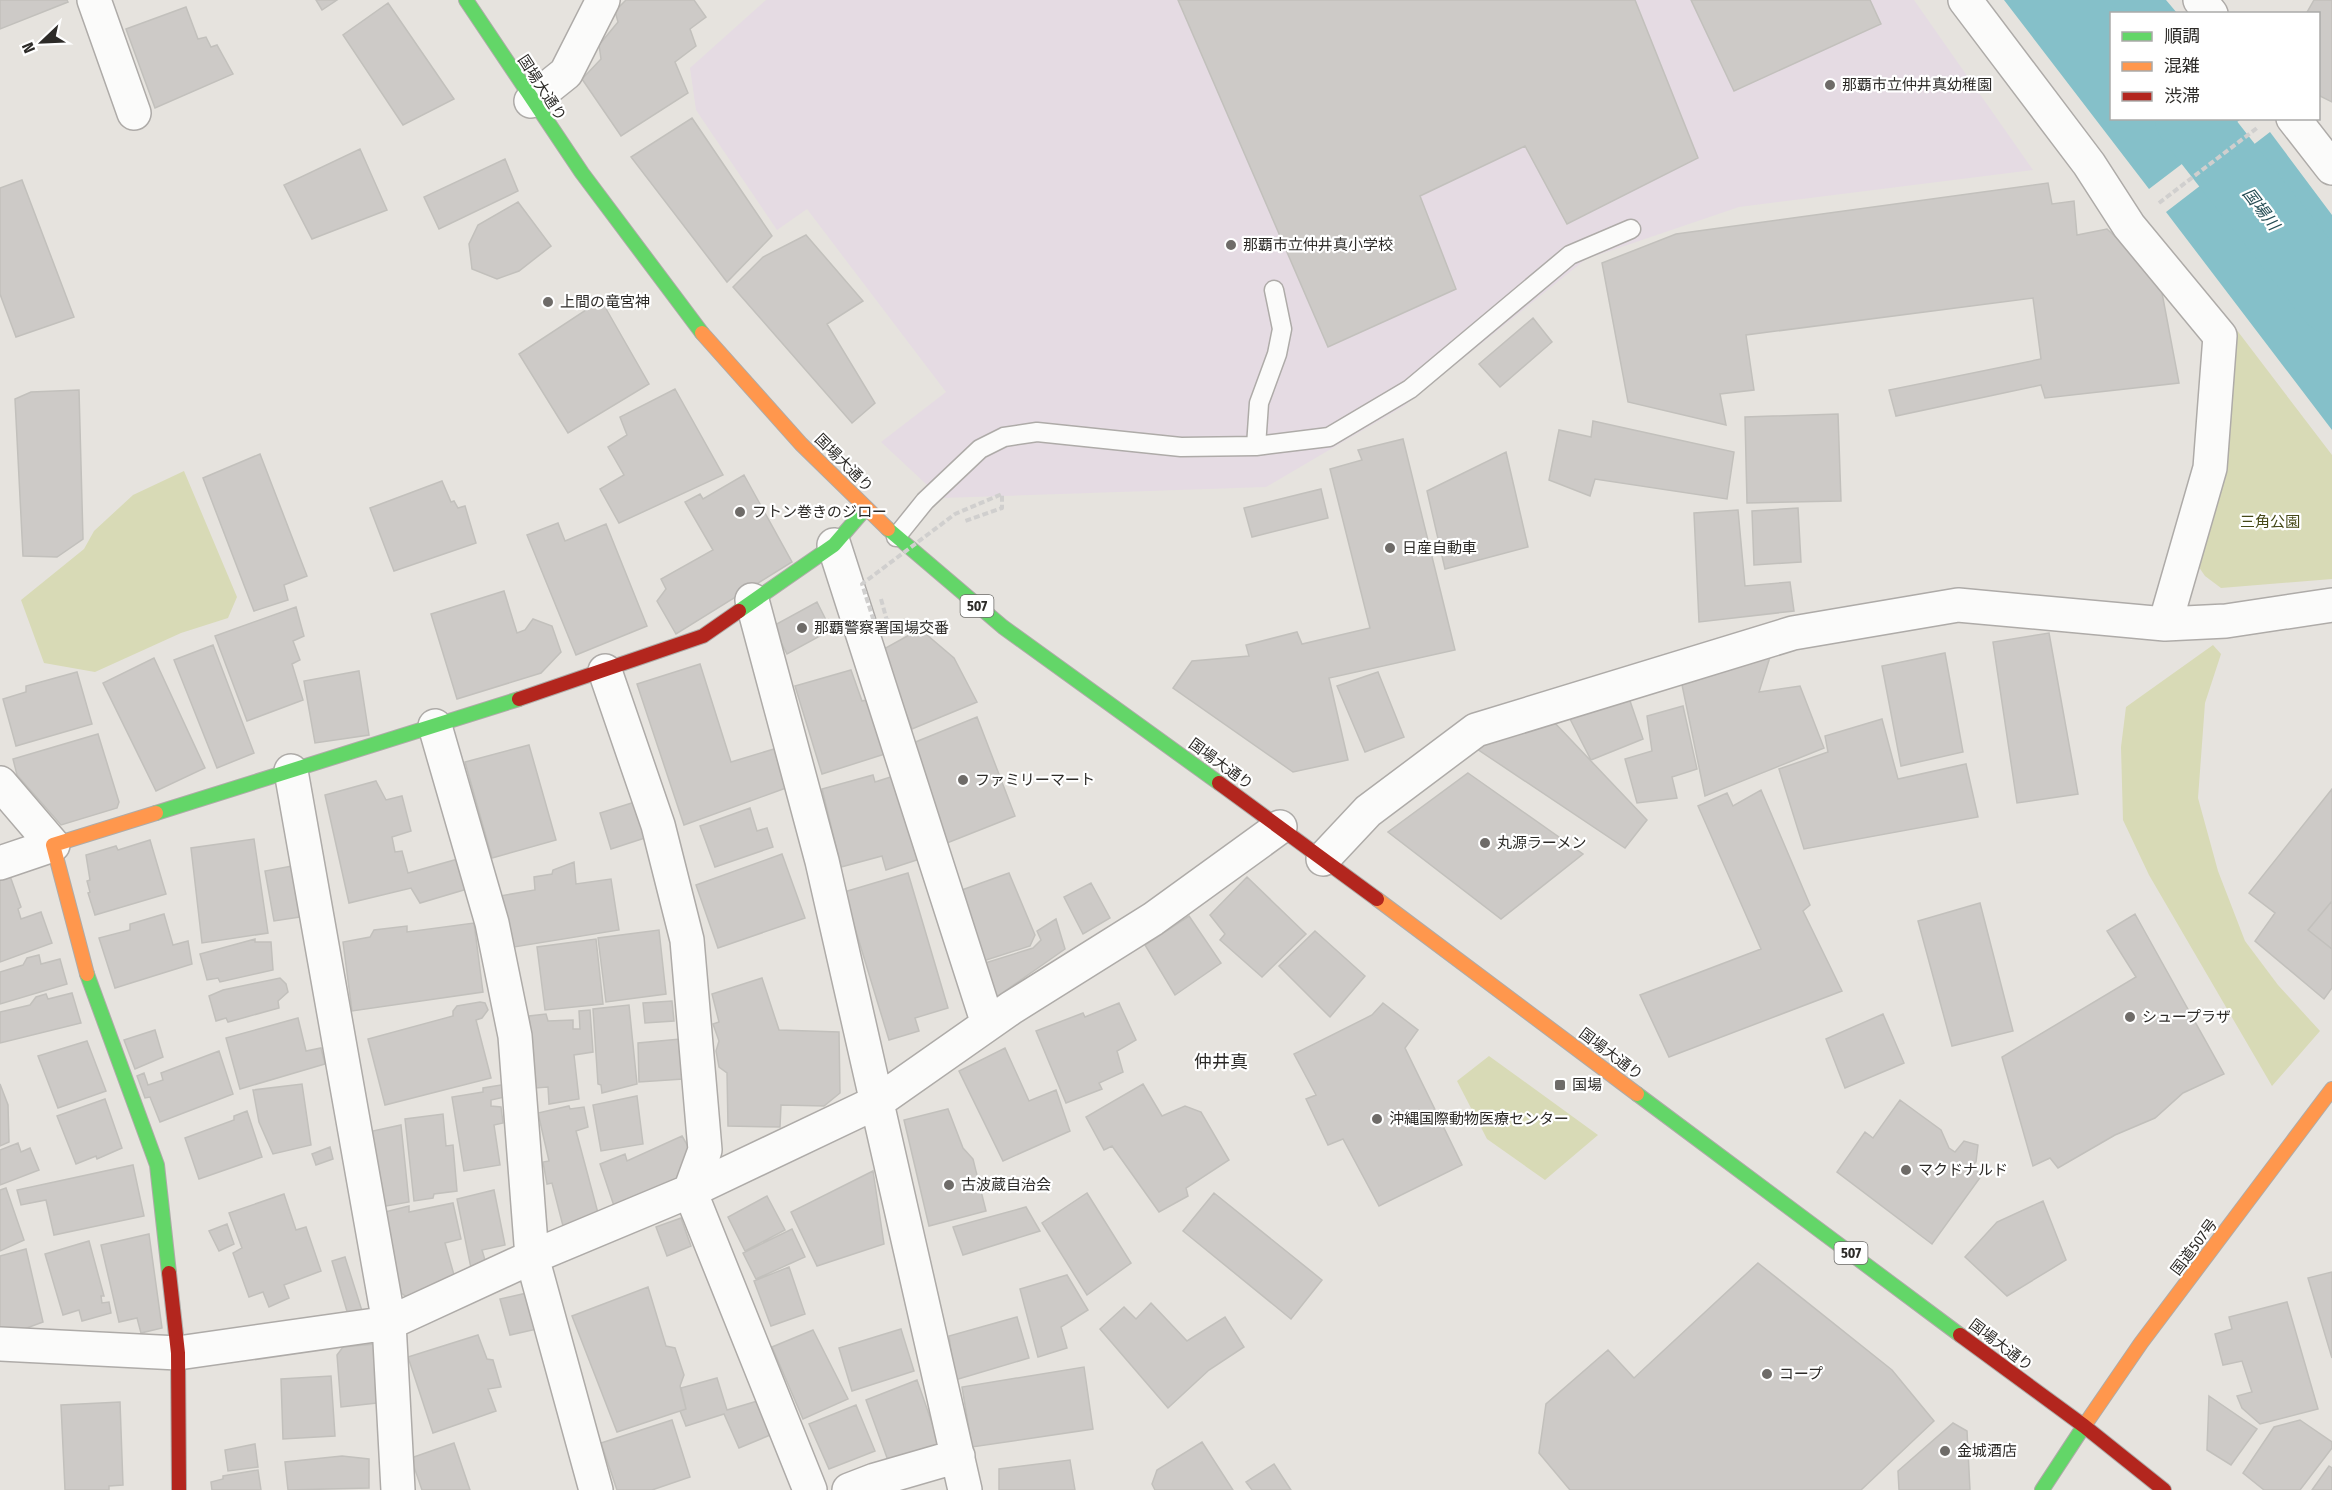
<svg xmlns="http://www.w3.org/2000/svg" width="2332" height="1490" font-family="'Fira Sans Condensed','Noto Sans JP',sans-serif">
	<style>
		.education { fill: #e5dbe3 }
		.green { fill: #d8dab6 }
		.water { fill: #85c0c9 }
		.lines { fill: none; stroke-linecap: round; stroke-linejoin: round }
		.river { stroke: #85c0c9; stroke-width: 70 }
		.building { fill: #cdcac7; stroke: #c2c0bc; stroke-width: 1.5 }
		.lane-casing { stroke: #aeaba8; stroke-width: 21 }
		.street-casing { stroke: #aeaba8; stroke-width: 36 }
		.fast-casing { stroke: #aeaba8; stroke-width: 16 }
		.slow-casing { stroke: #aeaba8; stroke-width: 16 }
		.jam-casing { stroke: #aeaba8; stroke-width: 16 }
		.path { stroke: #d0cfce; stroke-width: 4; stroke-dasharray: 6 3; stroke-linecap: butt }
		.lane { stroke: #fbfbfa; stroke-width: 18 }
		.street { stroke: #fbfbfa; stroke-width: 33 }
		.fast { stroke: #63d668; stroke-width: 14 }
		.slow { stroke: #ff974d; stroke-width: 14 }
		.jam { stroke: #b3261e; stroke-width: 14 }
		.path-bridge { stroke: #d0cfce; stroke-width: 4; stroke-dasharray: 6 3; stroke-linecap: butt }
		.poi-dot { fill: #6e6b68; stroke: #fff; stroke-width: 2 }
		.labels { text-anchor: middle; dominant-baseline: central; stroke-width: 4.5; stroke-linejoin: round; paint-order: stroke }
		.shield { fill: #fff; stroke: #6c6b68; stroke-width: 1.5 }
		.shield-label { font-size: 14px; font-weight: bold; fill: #2d2b28 }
		.poi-label { font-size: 15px; fill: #2d2b28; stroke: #fff; text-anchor: start }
		.street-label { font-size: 15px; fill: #2d2b28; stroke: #fff }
		.park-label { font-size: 15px; fill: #454817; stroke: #fff }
		.water-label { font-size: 16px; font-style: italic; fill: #254d54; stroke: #fff }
		.quarter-label { font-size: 18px; fill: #2d2b28; stroke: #fff }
	</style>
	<rect width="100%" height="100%" fill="#e6e3de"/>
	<!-- education -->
	<path class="education" d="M766 0H1914L2033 170 1739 207 1586 259 1404 406 1266 487 941 498 881 442 946 392 807 209 777 230 696 110 690 68Z"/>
	<!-- green -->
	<path class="green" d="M2236 329 2332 455V579L2221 588 2205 576 2194 560 2222 473Z
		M184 471 237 597 228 618 181 633 95 672 44 663 21 600 84 549 94 531 133 495Z
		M2213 645 2221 654 2205 703 2198 798 2218 871 2245 941 2278 985 2320 1031 2272 1086 2149 875 2123 820 2121 747 2126 707Z
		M1489 1056 1598 1135 1545 1180 1487 1139 1457 1081Z"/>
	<!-- water -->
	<path class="water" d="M2004 0H2166L2177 13 2112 14V118L2241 119 2149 189Z
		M2270 132 2332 215V430L2166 212Z"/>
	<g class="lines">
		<!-- river -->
		<path class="river" d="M2190 118 2332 299"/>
	</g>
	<!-- building -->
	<path class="building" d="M0 0H67L68 2 0 29Z
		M316 0H337L322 10Z
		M626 0H694L706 17 690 29 696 46 675 62 688 93 621 136 582 79 601 59 599 45 618 22 615 11Z
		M1178 0H1635L1698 158 1567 224 1525 146 1420 196 1456 289 1328 347Z
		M1691 0H1870L1881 24 1734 91Z
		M2314 0H2332V102L2318 95V14H2306Z
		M388 3 454 99 403 125 343 35Z
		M186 7 198 39 206 37 211 47 217 45 233 74 155 108 126 29Z
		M692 118 772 236 727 282 631 157Z
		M360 149 387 210 312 239 284 185Z
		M505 159 518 191 439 229 424 197Z
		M22 180 74 317 16 337 0 294V188Z
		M2048 183 2052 204 2074 201 2077 235 2107 229 2159 277 2179 383 2045 398 2041 385 1896 416 1889 390 2041 359 2033 298 1746 335 1754 390 1720 394 1726 425 1628 402 1602 263 1676 234Z
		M518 202 551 246 519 271 497 279 472 269 469 244 478 225Z
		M806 235 863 301 827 324 875 403 852 423 733 287 763 257Z
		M601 300 649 384 568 433 519 354Z
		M1533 318 1552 342 1500 387 1479 364Z
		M675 389 723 475 619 523 600 489 624 475 608 447 627 435 620 417Z
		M79 390 83 539 57 557 23 556 15 399 31 392Z
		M1838 414 1841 501 1747 503 1745 417Z
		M1593 421 1734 452 1727 499 1595 479 1590 496 1549 480 1559 430 1591 437Z
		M1403 439 1455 650 1329 678 1348 760 1293 772 1173 688 1192 661 1249 656 1246 645 1297 632 1302 644 1370 628 1330 469 1362 460 1358 450Z
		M1506 452 1528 547 1445 569 1427 491Z
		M260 454 307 576 284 585 288 600 254 611 203 478Z
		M744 475 792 562 676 634 657 601 666 589 661 579 713 550 685 502 700 494 703 499Z
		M442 481 451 502 454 501 458 508 465 506 476 543 394 571 370 508Z
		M1321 489 1328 518 1252 537 1244 508Z
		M1798 508 1801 562 1754 565 1752 511Z
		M1738 510 1745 586 1790 582 1794 611 1699 622 1694 513Z
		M558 523 565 541 606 524 647 626 576 655 527 535Z
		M504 591 517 633 525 630 533 619 552 626 561 652 541 673 457 699 431 614Z
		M817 602 831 630 787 654 773 626Z
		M296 607 304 636 293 641 300 660 292 664 303 700 247 721 215 636Z
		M920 629 954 658 977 702 912 729 882 650Z
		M2049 633 2078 794 2017 803 1993 642Z
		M213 645 254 753 217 768 174 660Z
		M1945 653 1963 752 1901 766 1882 666Z
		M1770 657 1759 692 1800 686 1824 748 1705 796 1681 680Z
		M154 658 205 768 156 791 103 683Z
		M700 664 731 762 774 749 786 788 684 825 637 684Z
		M851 670 862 701 871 699 888 753 822 774 795 686Z
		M359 671 369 735 315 743 304 681Z
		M77 672 92 724 16 746 3 699 26 692V686Z
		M1378 672 1404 737 1365 752 1337 686Z
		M1628 695 1643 739 1591 760 1570 719Z
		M1683 706 1697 769 1672 777 1677 798 1637 803 1625 759 1652 751 1647 716Z
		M977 717 1015 816 947 843 913 743Z
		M1882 719 1898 779 1966 764 1978 817 1804 849 1779 769 1828 752 1825 736Z
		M1553 721 1647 820 1625 848 1474 747Z
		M98 734 119 802 117 808 61 825 17 775 13 759Z
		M529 745 556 840 492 858 465 762Z
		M1468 773 1583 854 1501 919 1388 832Z
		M873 775 875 782 897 775 926 857 886 870 882 856 841 867 822 789Z
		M376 781 386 800 402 796 411 831 392 837 395 852 402 851 408 873 465 857 474 887 420 903 411 888 349 903 325 795Z
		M2332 789V901L2308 930 2332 949V988L2324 999 2255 941 2275 913 2249 893Z
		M1761 790 1810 905 1803 911 1842 991 1669 1057 1640 995 1761 949 1698 806 1727 793 1733 806Z
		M638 801 648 837 611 849 600 813Z
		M750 808 757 831 767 828 773 847 715 867 700 826Z
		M254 839 268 933 202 943 191 848Z
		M150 840 166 894 95 915 88 893 90 892 87 881 90 880 86 855 116 846 118 850Z
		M782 854 805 918 718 948 696 885Z
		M574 862 576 884 611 879 619 930 514 947 500 896 535 890 534 877 552 874 553 870Z
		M298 865 306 916 274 921 265 871Z
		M9 873 21 907 18 909 21 919 41 912 52 943 0 962V876Z
		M908 873 948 1008 915 1018 919 1031 889 1040 844 892Z
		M1009 873 1035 935 1030 946 983 961 959 891Z
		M1247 877 1306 934 1262 977 1220 940 1225 934 1210 915Z
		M1091 883 1110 918 1083 934 1064 897Z
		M2332 901V949L2308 930Z
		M1980 903 2013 1031 1952 1046 1918 921Z
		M164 914 173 945 188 941 192 964 115 988 99 938 130 930V924Z
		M2135 914 2224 1074 2183 1093 2155 1118 2115 1135 2058 1168 2050 1158 2033 1166 2002 1057 2136 977 2107 931Z
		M1189 916 1221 963 1175 995 1145 945Z
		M1056 919 1065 949 995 998 982 964 1033 948 1041 940 1037 931Z
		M474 923 483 992 352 1011 343 942 370 937 374 930 407 926V932Z
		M659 930 666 994 606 1002 598 938Z
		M1315 931 1365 976 1330 1017 1279 966Z
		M255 939V942H271L273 970 220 982 218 978 207 980 200 954Z
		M596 939 603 1004 545 1010 537 947Z
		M39 955 41 964 60 959 67 984 0 1004V972L23 965 27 958Z
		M280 978 286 984 288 992 278 1001 279 1008 228 1022 226 1018 216 1021 209 996 223 990Z
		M762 978 779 1030 839 1032 840 1093 824 1106 781 1105 780 1127 728 1126 727 1073 719 1067 716 1051 719 1041 713 1024 719 1022 712 994Z
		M72 993 81 1023 0 1043V1012L30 1005 36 997 46 994 48 999Z
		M672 1001 674 1021 645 1023 643 1003Z
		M480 1002 485 1003 488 1010 482 1018 476 1020 491 1078 385 1105 368 1039 453 1016V1011L457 1006Z
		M1119 1003 1136 1040 1117 1051 1123 1072 1099 1083 1102 1089 1066 1103 1036 1031 1083 1013 1085 1017Z
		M1383 1003 1418 1030 1405 1048 1462 1165 1379 1206 1343 1139 1328 1145 1306 1099 1316 1095 1294 1054 1372 1015Z
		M629 1005 637 1084 602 1093 601 1085 598 1084 593 1009Z
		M590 1010 593 1052 574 1055 579 1099 549 1104 548 1087 535 1088 529 1016 546 1014 548 1021 573 1020V1029H580L579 1011Z
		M1883 1014 1904 1063 1845 1088 1826 1039Z
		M298 1018 306 1051 321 1048 325 1064 240 1089 226 1038Z
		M155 1030 163 1057 135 1069 124 1040Z
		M680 1039 683 1079 639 1082 638 1043Z
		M87 1041 106 1091 58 1108 38 1056Z
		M1005 1048 1029 1101 1056 1090 1070 1131 1003 1161 959 1071Z
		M219 1051 233 1094 160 1122 150 1097 145 1098 137 1076 144 1073 148 1085 163 1080 161 1073Z
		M0 1084 8 1105 9 1142 0 1146Z
		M302 1084 311 1145 273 1154 259 1122 253 1090Z
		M507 1084 509 1096 491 1100V1106L501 1107 503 1123 494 1125 500 1165 464 1171 452 1097 483 1092V1088Z
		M1143 1084 1162 1116 1185 1106 1201 1112 1229 1160 1186 1188 1188 1196 1159 1212 1112 1146 1104 1150 1086 1117Z
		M637 1096 643 1144 601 1151 593 1105Z
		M105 1099 122 1148 97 1159 96 1156 76 1164 57 1116Z
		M1900 1100 1941 1130 1949 1148 1955 1152 1964 1141 1978 1145 1976 1162 1971 1167 1982 1175 1932 1244 1837 1172 1865 1132 1873 1138Z
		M569 1106 570 1109 584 1107 588 1127 576 1131 598 1213 563 1226 552 1183 547 1184 543 1162 549 1161 538 1113Z
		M948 1109 963 1148 973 1159 986 1211 929 1226 904 1120Z
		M247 1111 262 1157 199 1179 185 1138 234 1120V1116Z
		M443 1114 446 1146 453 1145 457 1191 434 1194 433 1198 414 1201 405 1119Z
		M401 1125 409 1202 381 1207 368 1132Z
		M682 1136 689 1148 688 1175 615 1209 600 1164 625 1154 627 1161Z
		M18 1143 21 1152 30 1148 39 1170 0 1185V1150Z
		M330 1147 333 1159 316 1165 312 1154Z
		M133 1165 144 1216 54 1235 46 1200 21 1205 17 1190Z
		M873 1171 884 1244 817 1266 791 1212Z
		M6 1188 24 1240 0 1251V1190Z
		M494 1190 505 1245 482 1250 487 1267 472 1273 457 1199Z
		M1087 1193 1131 1263 1087 1295 1042 1223Z
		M1214 1193 1322 1280 1291 1319 1183 1231Z
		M284 1194 296 1230 306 1227 321 1271 284 1285 289 1298 269 1307 263 1292 249 1297 233 1253 242 1248 229 1213Z
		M767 1196 785 1230 745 1251 728 1217Z
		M2043 1201 2066 1260 2007 1296 1965 1257 1997 1222Z
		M453 1203 461 1239 445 1243 456 1282 410 1300 399 1291 381 1213 409 1206V1212Z
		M1026 1207 1040 1231 963 1255 953 1227Z
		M681 1218 691 1246 667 1256 656 1227Z
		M227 1224 234 1244 219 1251 209 1231Z
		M792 1229 805 1257 756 1279 743 1253Z
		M149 1234 162 1328 141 1333 137 1318 119 1322 101 1245Z
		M89 1241 104 1296H101L102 1303 109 1302 111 1313 82 1321 79 1310 63 1315 45 1254Z
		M26 1249 43 1322 8 1335H0V1256Z
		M345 1257 363 1314 349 1318 332 1261Z
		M1758 1263 1892 1370 1934 1421 1861 1490H1570L1539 1453 1546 1404 1608 1350 1634 1378Z
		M789 1267 805 1314 771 1326 754 1281Z
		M2332 1272V1358L2308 1278Z
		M1067 1275 1088 1310 1061 1327 1067 1348 1038 1357 1020 1289Z
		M648 1287 666 1346 675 1348 684 1375 680 1386 686 1409 617 1432 572 1316Z
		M527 1293 537 1329 510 1335 500 1299Z
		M2287 1302 2318 1409 2260 1424 2242 1408 2237 1396 2252 1392 2242 1361 2223 1365 2215 1334 2232 1329 2229 1317Z
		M1151 1303 1187 1341 1225 1317 1244 1347 1209 1370 1168 1408 1100 1329 1124 1307 1136 1319Z
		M1017 1317 1029 1358 955 1380 949 1336Z
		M901 1329 914 1371 852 1391 839 1348Z
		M813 1330 848 1399 803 1419 772 1347Z
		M478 1335 487 1359 493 1360 501 1387 488 1389 496 1411 433 1433 408 1357Z
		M375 1344 386 1402 341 1407 337 1355 343 1347Z
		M1084 1367 1093 1429 972 1447 962 1387Z
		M331 1376 335 1436 283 1439 281 1379Z
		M717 1378 727 1410 761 1400 775 1433 739 1448 724 1414 686 1426 680 1411 686 1409 681 1388Z
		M917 1380 940 1446 890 1466 866 1400Z
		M2209 1396 2257 1429 2231 1465 2207 1450Z
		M120 1402 123 1485 109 1486V1490H65L61 1405Z
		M856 1405 875 1451 829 1469 809 1424Z
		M672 1420 690 1477 652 1490H617L601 1443Z
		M2300 1420 2332 1442V1448L2300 1490H2264L2243 1473 2274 1427Z
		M1953 1423 1967 1431 1970 1490H1899L1898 1471Z
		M1202 1442 1233 1490H1155L1152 1484 1157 1470Z
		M454 1443 470 1490H422L411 1458Z
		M255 1444 258 1467 228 1471 225 1450Z
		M342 1456 369 1459V1488L288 1490 285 1462Z
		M1070 1460 1075 1490H999V1469Z
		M1274 1464 1291 1490H1252L1246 1482Z
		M2329 1466 2332 1468V1490H2312Z
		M258 1470 261 1490H212L211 1482 223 1479V1476Z"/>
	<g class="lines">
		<defs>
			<path id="lane" d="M1256 446 1259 403 1277 354 1282 329 1274 290
				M896 537 925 501 980 449 1004 437 1037 432 1181 447 1256 446 1329 437 1410 389 1570 255 1631 229"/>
			<path id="street" d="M94 0 134 113
				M1965 0 2089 164 2129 226 2220 336 2210 468 2165 624
				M2200 0 2211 14
				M531 101 566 73 603 0
				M2293 118 2332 168
				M834 545 988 1024
				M752 600 822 861 965 1490
				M605 671 658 825 687 940 705 1150 690 1191 810 1490
				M435 726 492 923 515 1036 532 1257 596 1490
				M291 771 389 1323 398 1490
				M0 783 53 845 0 863
				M1323 859 1368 811 1476 730 1793 633 1958 605 2165 624 2226 621 2332 605
				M0 1344 178 1353 389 1323 532 1257 690 1191 877 1102 1011 1008 1153 919 1280 827
				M849 1490 875 1480 958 1456"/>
			<path id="fast" d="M466 0 582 173 702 333
				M888 529 1003 627 1219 783
				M739 611 834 545 866 508
				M156 813 519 699
				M87 974 157 1165 169 1273
				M1637 1094 1960 1335
				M2042 1490 2084 1426"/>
			<path id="slow" d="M702 333 801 444 888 529
				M1377 899 1637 1094
				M87 974 53 845 156 813
				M2084 1426 2141 1343 2332 1089"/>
			<path id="jam" d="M519 699 703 636 739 611
				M1219 783 1377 899
				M169 1273 178 1353 179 1490
				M1960 1335 2084 1426 2164 1490"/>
		</defs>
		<!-- lane casing -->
		<use href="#lane" class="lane-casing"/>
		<!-- street casing -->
		<use href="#street" class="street-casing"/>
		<!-- fast casing -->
		<use href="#fast" class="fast-casing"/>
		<!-- slow casing -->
		<use href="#slow" class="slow-casing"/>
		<!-- jam casing -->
		<use href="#jam" class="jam-casing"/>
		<!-- path -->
		<path class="path" d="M2159 203 2257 128"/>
		<!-- lane -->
		<use href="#lane" class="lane"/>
		<!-- street -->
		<use href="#street" class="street"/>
		<!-- fast -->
		<use href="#fast" class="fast"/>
		<!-- slow -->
		<use href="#slow" class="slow"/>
		<!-- jam -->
		<use href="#jam" class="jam"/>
		<!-- path-bridge -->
		<path class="path-bridge" d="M881 599 889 628 877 631 862 584 955 514 1002 494V508L965 521"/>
	</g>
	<!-- markers -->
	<g class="poi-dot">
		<circle cx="1830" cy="85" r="6"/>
		<circle cx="1231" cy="245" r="6"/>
		<circle cx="548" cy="302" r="6"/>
		<circle cx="740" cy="512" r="6"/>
		<circle cx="1390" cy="548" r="6"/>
		<circle cx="802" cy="628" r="6"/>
		<circle cx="963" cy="780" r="6"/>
		<circle cx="1485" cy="843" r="6"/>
		<circle cx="2130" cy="1017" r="6"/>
		<rect x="1554" y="1079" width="12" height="12" rx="3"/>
		<circle cx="1377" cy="1119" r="6"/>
		<circle cx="1906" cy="1170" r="6"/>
		<circle cx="949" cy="1185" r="6"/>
		<circle cx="1767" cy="1374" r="6"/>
		<circle cx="1945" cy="1451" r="6"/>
	</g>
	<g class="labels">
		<!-- shield labels -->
		<g class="shield">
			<rect x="960.5" y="595" width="33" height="22" rx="4.5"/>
			<rect x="1834.5" y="1242" width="33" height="22" rx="4.5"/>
		</g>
		<g class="shield-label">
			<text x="977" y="606">507</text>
			<text x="1851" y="1253">507</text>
		</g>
		<!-- poi labels -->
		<g class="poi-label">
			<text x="1842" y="85">那覇市立仲井真幼稚園</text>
			<text x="1243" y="245">那覇市立仲井真小学校</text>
			<text x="560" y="302">上間の竜宮神</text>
			<text x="752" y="512">フトン巻きのジロー</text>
			<text x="1402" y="548">日産自動車</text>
			<text x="814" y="628">那覇警察署国場交番</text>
			<text x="975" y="780">ファミリーマート</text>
			<text x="1497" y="843">丸源ラーメン</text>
			<text x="2142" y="1017">シュープラザ</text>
			<text x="1572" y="1085">国場</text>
			<text x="1389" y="1119">沖縄国際動物医療センター</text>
			<text x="1918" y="1170">マクドナルド</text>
			<text x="961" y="1185">古波蔵自治会</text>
			<text x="1779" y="1374">コープ</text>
			<text x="1957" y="1451">金城酒店</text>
		</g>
		<!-- street labels -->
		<g class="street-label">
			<text transform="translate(542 88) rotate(57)">国場大通り</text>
			<text transform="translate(844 463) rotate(45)">国場大通り</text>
			<text transform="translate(1221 764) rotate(36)">国場大通り</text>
			<text transform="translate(1611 1054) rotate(37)">国場大通り</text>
			<text transform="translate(2194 1247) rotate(-53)">国道507号</text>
			<text transform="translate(2001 1345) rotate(37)">国場大通り</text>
		</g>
		<!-- park labels -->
		<g class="park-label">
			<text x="2270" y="522">三角公園</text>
		</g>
		<!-- water labels -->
		<g class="water-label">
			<text transform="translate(2261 209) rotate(52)">国場川</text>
		</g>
		<!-- quarter labels -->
		<g class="quarter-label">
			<text x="1221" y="1062">仲井真</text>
		</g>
	</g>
	<!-- legend -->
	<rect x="2110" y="12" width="210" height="108" fill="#ffffff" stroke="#abaaa9" stroke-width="1.5"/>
	<rect x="2122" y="32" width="30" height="9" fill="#63d668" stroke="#abaaa9" stroke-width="1.5"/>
	<text x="2164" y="42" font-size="18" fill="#2d2b28">順調</text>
	<rect x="2122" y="62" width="30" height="9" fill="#ff974d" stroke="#abaaa9" stroke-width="1.5"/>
	<text x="2164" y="72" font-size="18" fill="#2d2b28">混雑</text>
	<rect x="2122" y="92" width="30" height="9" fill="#b3261e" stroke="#abaaa9" stroke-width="1.5"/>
	<text x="2164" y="102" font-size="18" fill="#2d2b28">渋滞</text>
	<!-- north arrow -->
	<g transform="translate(42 42) rotate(247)" stroke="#ffffff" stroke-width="4.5" paint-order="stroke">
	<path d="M0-4.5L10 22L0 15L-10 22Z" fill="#2d2b28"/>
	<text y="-9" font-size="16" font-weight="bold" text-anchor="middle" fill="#2d2b28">N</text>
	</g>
</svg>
